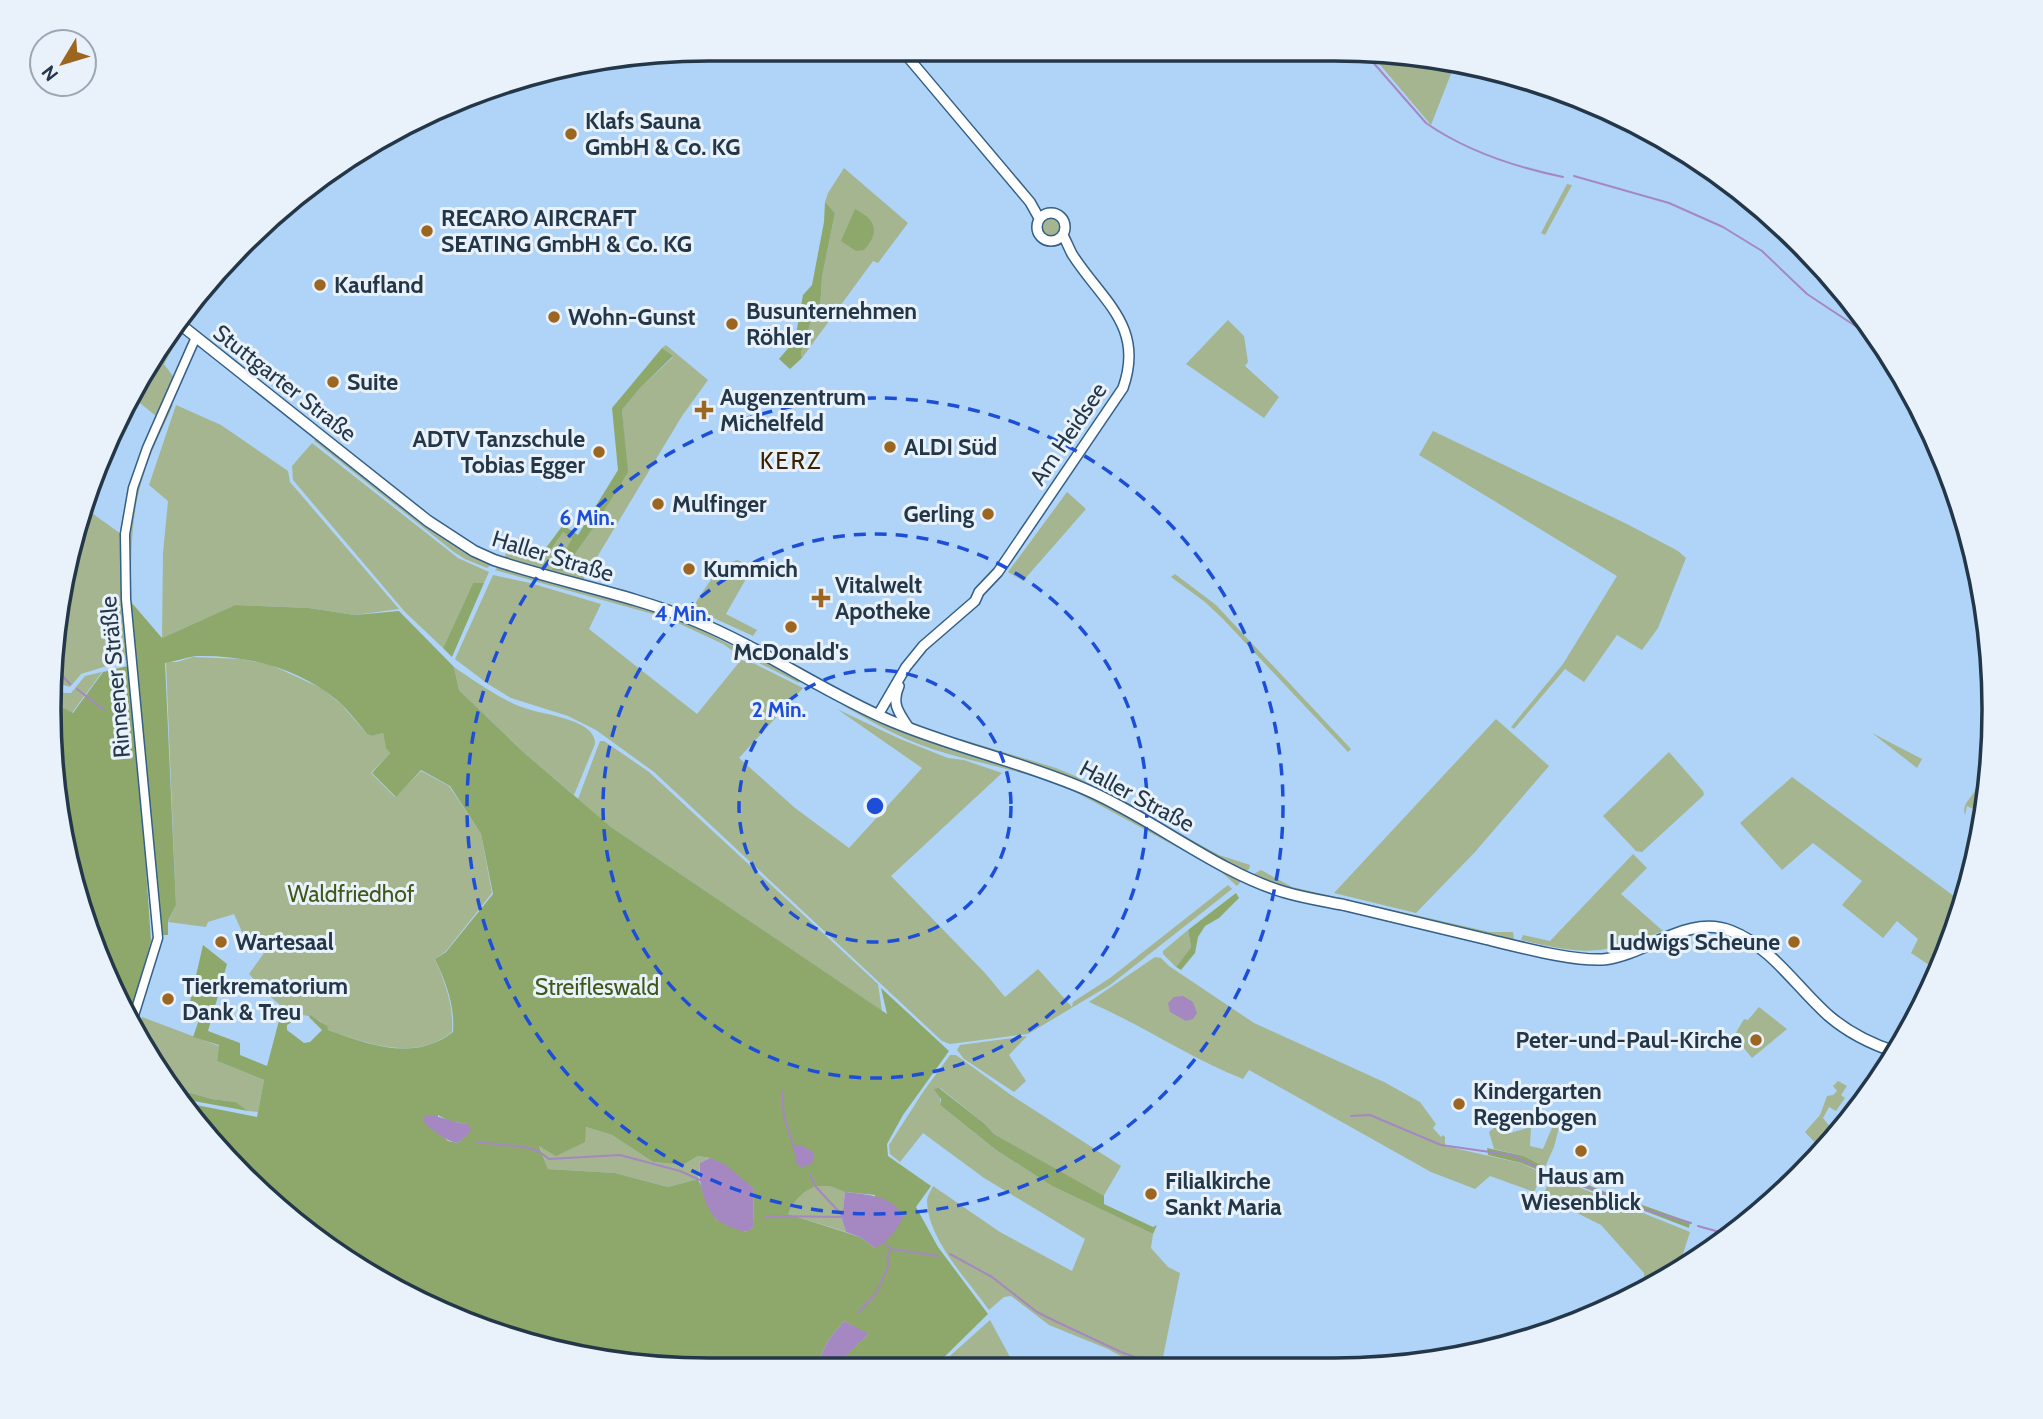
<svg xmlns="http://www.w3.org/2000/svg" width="2043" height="1419" font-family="Cabin,sans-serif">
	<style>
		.green { fill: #a4b590 }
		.forest { fill: #8ea86c; fill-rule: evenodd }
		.water { fill: #a588c1 }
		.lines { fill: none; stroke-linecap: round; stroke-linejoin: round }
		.stream { stroke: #a588c1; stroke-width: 2 }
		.tertiary-casing { stroke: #345f87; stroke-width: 11 }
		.secondary-casing { stroke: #345f87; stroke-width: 12 }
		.primary-casing { stroke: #345f87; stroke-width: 13 }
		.tertiary { stroke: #fff; stroke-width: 8 }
		.secondary { stroke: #fff; stroke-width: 9 }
		.primary { stroke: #fff; stroke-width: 10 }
		.ring { fill: none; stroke: #1d4ed8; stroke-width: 3.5; stroke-dasharray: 12 9 }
		.poi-dot { fill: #9c6520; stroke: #e9f2fb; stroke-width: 2.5 }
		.labels { text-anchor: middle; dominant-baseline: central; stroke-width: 6; stroke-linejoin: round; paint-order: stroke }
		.poi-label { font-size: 23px; font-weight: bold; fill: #243749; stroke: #e9f2fb; text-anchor: start }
		.street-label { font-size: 23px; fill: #243749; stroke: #e9f2fb }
		.park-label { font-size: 23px; fill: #3f5817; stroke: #e9f2fb }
		.neighbourhood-label { font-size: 24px; letter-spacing: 2px; fill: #3c2201; stroke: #e9f2fb }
		.rim { fill: none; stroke: #243749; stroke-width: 3.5 }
		.centre { fill: #1d4ed8; stroke: #e9f2fb; stroke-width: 3.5 }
		.ring-label { font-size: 21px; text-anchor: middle; font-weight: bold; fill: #1d4ed8; stroke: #e9f2fb; stroke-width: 6; stroke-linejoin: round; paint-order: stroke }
	</style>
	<rect width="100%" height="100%" fill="#afd4f8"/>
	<!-- green -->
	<path class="green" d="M1370 53 1456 61 1431 125Z
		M844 168 908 223 878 263 873 261 802 358 801 353 812 318 820 310 822 277 835 213 825 202 828 193Z
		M1567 184 1572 185 1545 235 1541 233Z
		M1042 227a10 10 0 1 1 20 0a10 10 0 1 1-20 0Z
		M1228 320 1244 336 1248 362 1245 366 1279 397 1264 418 1186 364Z
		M175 335 177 341 164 364 175 379 156 416 135 399Z
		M666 345 708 380 682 416 582 582 503 560 507 552 537 561 563 532 572 539 553 569 563 571 594 527 627 472 622 410 640 388 673 357 662 348Z
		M170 404 173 405C163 428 150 452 143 477 131 515 131 552 131 592L129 594C129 571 125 546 128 523 134 480 153 443 170 404Z
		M176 405 221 425 288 471 290 482 399 609 355 615 309 608 235 605 162 638 163 553 168 501 149 485Z
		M1433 431 1627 524 1678 551 1686 558 1658 628 1642 650 1617 635 1584 682 1565 669 1514 729 1511 727 1563 664 1617 576 1419 455Z
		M317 438 438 534 486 561 490 566 487 568 465 559 454 552 318 444 314 441Z
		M312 443 458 558 489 572 484 583H473L443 648 405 612 293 480 292 466Z
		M1067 492 1086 509 1023 581 1008 572Z
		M85 508 121 534V578L129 656 126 660 81 674 70 687 57 683 55 624Z
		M737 560 745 563 747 577 726 614 757 630 753 636 692 608 720 566Z
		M499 566 671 615 800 680 799 683 755 661 740 656 723 644 667 618 495 570Z
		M1175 574 1216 605 1351 749 1348 752 1223 619 1205 602 1171 577Z
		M493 575 530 583 601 604 589 629 697 714 741 660 755 664 803 688 739 758 795 808 849 848 922 768 837 709 900 739 948 758 964 760 1002 773 891 876 985 973 1005 997 1038 969 1072 1007 1073 1002 1110 978 1228 885 1232 889 1110 985 1028 1034 950 1044 942 1041 654 772 596 730 568 716 511 698 488 684 455 659Z
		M193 657 242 659 271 665 321 688 341 704 367 734 372 736 383 733 386 747 390 753 371 773 395 797 421 771 449 786 481 834 492 893 446 951 435 959C445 983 454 1005 452 1032 415 1062 369 1044 328 1030 319 1014 304 1017 290 1011 277 1006 259 984 249 974L264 953 242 932 234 914 208 922 206 927 168 922 176 905 166 662H177Z
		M454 667C470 678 489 691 506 700 513 704 523 708 531 710 548 715 597 721 595 744L574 795 521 750 459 690Z
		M102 672 72 713 57 703V688L64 693H71L85 676Z
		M842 705 905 733 1054 779 1108 804 1243 879 1237 886 1219 870 1070 789C1030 773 987 765 945 753 909 743 875 724 842 705Z
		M1496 719 1549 766 1475 852 1416 913 1334 893Z
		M1872 733 1922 759 1917 768Z
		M961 739 1056 768 1075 776 1219 855 1250 865 1249 869 1246 872 1241 869 1072 778 957 740Z
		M600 741H604L649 772 878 984 882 1011 611 827 578 799Z
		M1669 752 1703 791 1704 795 1642 852 1636 851 1603 816Z
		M1792 777 1962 902 1949 946 1935 969 1911 953 1918 939 1897 921 1883 938 1842 905 1862 881 1813 843 1782 870 1740 823Z
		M1976 787 1986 791 1984 814 1967 806 1965 815C1961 803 1973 798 1976 787Z
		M1633 854 1647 868 1621 894 1663 931C1601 956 1586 955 1521 940L1523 935 1550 941Z
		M1261 870 1292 887 1490 932H1513L1514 939 1512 942 1290 890 1256 878 1254 874Z
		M1188 930 1191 947 1176 967 1163 954V951Z
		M1155 957 1161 958 1169 966 1254 1023 1384 1082 1420 1102 1436 1124 1433 1128 1441 1137 1443 1135 1445 1137V1146L1520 1163 1543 1173 1534 1192 1490 1176 1475 1189 1431 1172 1249 1070 1243 1079C1190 1058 1142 1025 1089 1002Z
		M1759 1007 1787 1029 1752 1058 1734 1036 1744 1019 1748 1020Z
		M142 1017 219 1046 217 1061 264 1080 258 1112 248 1111 236 1102 212 1099 180 1090 138 1031Z
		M1027 1036 1009 1055 1026 1081 1014 1092 964 1059 957 1050 960 1045Z
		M950 1055H956L1011 1095 1121 1166 1103 1197 994 1134 985 1124 940 1088V1105L996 1150 1052 1186 1153 1234 1151 1248 1168 1267 1180 1273 1161 1367 1167 1370H1146L1108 1349 1049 1325 1011 1296 1004 1297 989 1310C968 1280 928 1240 927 1201 927 1196 931 1191 933 1186L1000 1232 1072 1271 1085 1239 984 1178 923 1133 900 1162 890 1154 889 1145 923 1092Z
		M1838 1081 1847 1086 1841 1095 1845 1098 1836 1111 1829 1107 1823 1118 1836 1134 1822 1150 1805 1132 1820 1115 1827 1096 1833 1095 1837 1091 1833 1086Z
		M1557 1116H1562L1554 1147 1545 1167 1524 1156 1494 1149 1489 1132 1495 1127 1497 1129 1509 1128 1510 1133 1531 1127 1530 1146 1543 1149Z
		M586 1127 612 1135 653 1162 683 1165 698 1156 710 1158 700 1163 698 1179 668 1187 615 1173 548 1169 539 1145Z
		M1551 1176 1690 1232 1680 1263 1644 1289V1273L1601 1225 1543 1196Z
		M817 1186H829L845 1192 842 1219 846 1232 788 1214C794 1200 803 1191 817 1186Z
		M990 1320 1017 1370H956L942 1363Z"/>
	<!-- forest -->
	<path class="forest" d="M825 202 835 213 822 277 820 310 812 318 801 353 802 358 790 369 779 359 795 340 803 295 812 285 824 222Z
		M855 209C875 219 881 231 864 250L856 251 841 241Z
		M662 348 673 356 640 388 622 410 628 472 594 527 563 571 552 570 572 539 563 532 541 563 537 560 563 525 578 535 618 470 612 408Z
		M473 583H484L452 657 443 648Z
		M131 602 162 638 235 605 309 608 355 615 399 611 454 667 459 690 521 750 611 827 887 1014 881 988 949 1051 903 1115 887 1144 888 1156 931 1186 916 1207 938 1247 988 1314 931 1370H829L868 1335 844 1321 829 1339 819 1359 804 1370H709L580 1357 456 1320 342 1258 242 1176 191 1104 257 1117 264 1080 217 1061 219 1045 193 1037 201 1014 189 1006 203 945 227 964 208 1031 240 1043V1055L267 1066 281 1013 289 1014 293 1021 287 1025V1030L304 1043 310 1042 322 1030 309 1017 310 1015 327 1026 328 1030C370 1045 415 1062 453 1032 455 1005 446 983 435 959L446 952 493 894 481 834 450 786 421 770 396 797 372 773 390 753 386 748 383 733 372 736 367 734C358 723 349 711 338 701 299 668 248 655 197 656 187 657 176 661 165 663L176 905 168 921V935H160ZM438 1115 449 1121 467 1124 470 1131 458 1143 448 1141 438 1132ZM586 1127 612 1135 653 1162 683 1165 698 1156 710 1158 753 1188 754 1226 746 1232 716 1219 698 1179 668 1187 615 1173 548 1169 539 1146 556 1156 585 1142ZM817 1186H829L845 1192 875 1195V1248L860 1237 788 1214C794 1200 803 1191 817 1186Z
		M132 665 151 941 130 1020 117 1002 62 838 57 704 73 713 103 672Z
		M1236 893 1239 898 1219 918 1205 926 1198 937 1195 953 1181 970 1176 967 1191 947 1188 930Z
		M939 1088 985 1124 994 1134 1104 1196V1204L1153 1227 1157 1225 1153 1234 1052 1186 996 1150 940 1105 941 1099 934 1089Z
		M180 1090 212 1099 236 1102 248 1111 188 1100Z
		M1487 1148 1524 1156 1545 1167 1543 1172 1521 1163 1488 1155Z
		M1558 1172 1600 1190 1690 1222 1689 1228 1556 1177Z"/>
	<!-- water -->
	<path class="water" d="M1183 996 1193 1002 1197 1013 1193 1019 1186 1021 1170 1012 1168 1003 1174 997Z
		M425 1115C440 1115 452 1123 468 1124L471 1131 458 1143C446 1141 432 1131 423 1121Z
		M801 1145 813 1152 814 1161 808 1166 800 1167 797 1165 793 1146Z
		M710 1158 726 1165 753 1188 754 1226 747 1232C738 1230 722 1225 715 1218 703 1203 698 1181 700 1163Z
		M845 1192C869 1195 889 1195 904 1215 897 1230 890 1240 875 1248L860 1237 846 1232 842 1219Z
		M844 1321 869 1334 830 1370H804L819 1359 829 1339Z"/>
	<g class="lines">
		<!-- stream -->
		<path class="stream" d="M1364 52 1426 123C1466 151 1515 167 1563 177
			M1574 176 1669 203 1723 227 1762 251 1807 294 1875 339
			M56 669 70 684
			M77 689 104 710
			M782 1091 784 1117 794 1148
			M1351 1116 1370 1115 1441 1145 1511 1155 1544 1170
			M477 1142 524 1147 538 1151 549 1159 620 1155 680 1171 700 1180
			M1554 1174 1646 1210 1691 1223
			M810 1175 816 1187 842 1215
			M765 1216 844 1217
			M1698 1226 1723 1233
			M884 1243 892 1249 939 1256
			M950 1254 992 1277 1037 1312 1057 1322 1121 1352 1169 1370
			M858 1313 877 1292 889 1265 887 1256 891 1249"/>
		<defs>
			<path id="tertiary" d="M132 1022 158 938 126 599 125 534 133 488 147 448 196 337
				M1895 1051 1934 980"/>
			<path id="secondary" d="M901 49 1030 202 1039 218
				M1037 227a14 14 0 1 1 28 0a14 14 0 1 1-28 0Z
				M899 686C891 704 899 713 909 728
				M878 715 906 667 923 646 975 601 979 592 998 572 1123 388C1145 326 1102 301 1072 254 1069 248 1066 241 1063 235"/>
			<path id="primary" d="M181 325 428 521 474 551 494 560C560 582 629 594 693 620 762 648 823 692 891 721 955 748 1023 762 1087 790 1152 818 1217 872 1284 892 1304 898 1324 901 1344 905 1391 916 1439 928 1486 939 1516 946 1578 963 1607 959 1648 953 1689 914 1731 931 1772 947 1797 988 1829 1016 1849 1033 1871 1044 1896 1052"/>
		</defs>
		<!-- tertiary casing -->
		<use href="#tertiary" class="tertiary-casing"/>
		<!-- secondary casing -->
		<use href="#secondary" class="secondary-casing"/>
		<!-- primary casing -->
		<use href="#primary" class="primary-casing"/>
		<!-- tertiary -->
		<use href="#tertiary" class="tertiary"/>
		<!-- secondary -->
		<use href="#secondary" class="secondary"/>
		<!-- primary -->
		<use href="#primary" class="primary"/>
	</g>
	<!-- distance rings -->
	<g class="ring">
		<circle cx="875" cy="806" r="136"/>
		<circle cx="875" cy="806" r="272"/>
		<circle cx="875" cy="806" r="408"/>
	</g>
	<!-- markers -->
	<g class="poi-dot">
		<circle cx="571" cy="134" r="7"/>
		<circle cx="427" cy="231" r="7"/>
		<circle cx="320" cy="285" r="7"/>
		<circle cx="554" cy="317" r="7"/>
		<circle cx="732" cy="324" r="7"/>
		<circle cx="333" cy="382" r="7"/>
		<path d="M700.5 399.5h7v7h7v7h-7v7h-7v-7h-7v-7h7z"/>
		<circle cx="890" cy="447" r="7"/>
		<circle cx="599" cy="452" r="7"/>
		<circle cx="658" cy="504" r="7"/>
		<circle cx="988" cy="514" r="7"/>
		<circle cx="689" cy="569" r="7"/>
		<path d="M817.5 587.5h7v7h7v7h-7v7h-7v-7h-7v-7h7z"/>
		<circle cx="791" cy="627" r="7"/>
		<circle cx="221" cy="942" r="7"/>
		<circle cx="1794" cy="942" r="7"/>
		<circle cx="168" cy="999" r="7"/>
		<circle cx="1756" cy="1040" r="7"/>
		<circle cx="1459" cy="1104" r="7"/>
		<circle cx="1581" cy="1151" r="7"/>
		<circle cx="1151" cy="1194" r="7"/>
	</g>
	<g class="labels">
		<!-- poi labels -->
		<g class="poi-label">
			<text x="585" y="121">Klafs Sauna<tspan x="585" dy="26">GmbH &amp; Co. KG</tspan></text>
			<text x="441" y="218">RECARO AIRCRAFT<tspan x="441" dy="26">SEATING GmbH &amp; Co. KG</tspan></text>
			<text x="334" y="285">Kaufland</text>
			<text x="746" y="311">Busunternehmen<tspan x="746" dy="26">Röhler</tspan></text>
			<text x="568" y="317">Wohn-Gunst</text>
			<text x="347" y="382">Suite</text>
			<text x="720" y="397">Augenzentrum<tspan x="720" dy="26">Michelfeld</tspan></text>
			<text x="585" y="439" text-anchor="end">ADTV Tanzschule<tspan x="585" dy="26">Tobias Egger</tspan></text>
			<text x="904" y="447">ALDI Süd</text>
			<text x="672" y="504">Mulfinger</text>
			<text x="974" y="514" text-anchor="end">Gerling</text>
			<text x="703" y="569">Kummich</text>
			<text x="835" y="585">Vitalwelt<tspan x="835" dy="26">Apotheke</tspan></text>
			<text x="791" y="652" text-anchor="middle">McDonald's</text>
			<text x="235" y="942">Wartesaal</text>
			<text x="1780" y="942" text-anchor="end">Ludwigs Scheune</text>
			<text x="182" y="986">Tierkrematorium<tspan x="182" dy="26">Dank &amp; Treu</tspan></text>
			<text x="1742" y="1040" text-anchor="end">Peter-und-Paul-Kirche</text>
			<text x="1473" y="1091">Kindergarten<tspan x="1473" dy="26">Regenbogen</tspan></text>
			<text x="1581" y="1176" text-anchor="middle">Haus am<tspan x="1581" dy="26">Wiesenblick</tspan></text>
			<text x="1165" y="1181">Filialkirche<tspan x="1165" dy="26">Sankt Maria</tspan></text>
		</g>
		<!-- street labels -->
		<g class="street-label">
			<text transform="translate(285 383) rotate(38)">Stuttgarter Straße</text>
			<text transform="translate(1068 434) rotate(-56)">Am Heidsee</text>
			<text transform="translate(553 556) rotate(17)">Haller Straße</text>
			<text transform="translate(115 677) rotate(-95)">Rinnener Sträßle</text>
			<text transform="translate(1137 796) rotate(28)">Haller Straße</text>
		</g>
		<!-- park labels -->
		<g class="park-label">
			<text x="351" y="894">Waldfriedhof</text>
			<text x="597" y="987">Streifleswald</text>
		</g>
		<!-- neighbourhood labels -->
		<g class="neighbourhood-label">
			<text x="791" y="460">KERZ</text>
		</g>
	</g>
	<!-- crop -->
	<path d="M0 0H2043V1419H0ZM709 61H1334A648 648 0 0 1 1982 709V710A648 648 0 0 1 1334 1358H709A648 648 0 0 1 61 710V709A648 648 0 0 1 709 61Z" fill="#e9f2fb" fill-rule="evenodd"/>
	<path class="rim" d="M709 61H1334A648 648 0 0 1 1982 709V710A648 648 0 0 1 1334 1358H709A648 648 0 0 1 61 710V709A648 648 0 0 1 709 61Z"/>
	<circle cx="875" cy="806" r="10" class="centre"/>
	<g class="ring-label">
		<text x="587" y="525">6 Min.</text>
		<text x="683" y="621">4 Min.</text>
		<text x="779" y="717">2 Min.</text>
	</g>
	<!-- north arrow -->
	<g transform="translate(63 63) rotate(232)"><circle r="33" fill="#e9f2fb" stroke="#9aa7b4" stroke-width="2"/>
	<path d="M0-5L12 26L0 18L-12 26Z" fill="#9c6520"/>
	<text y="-10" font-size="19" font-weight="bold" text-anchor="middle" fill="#243749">N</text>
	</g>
</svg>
